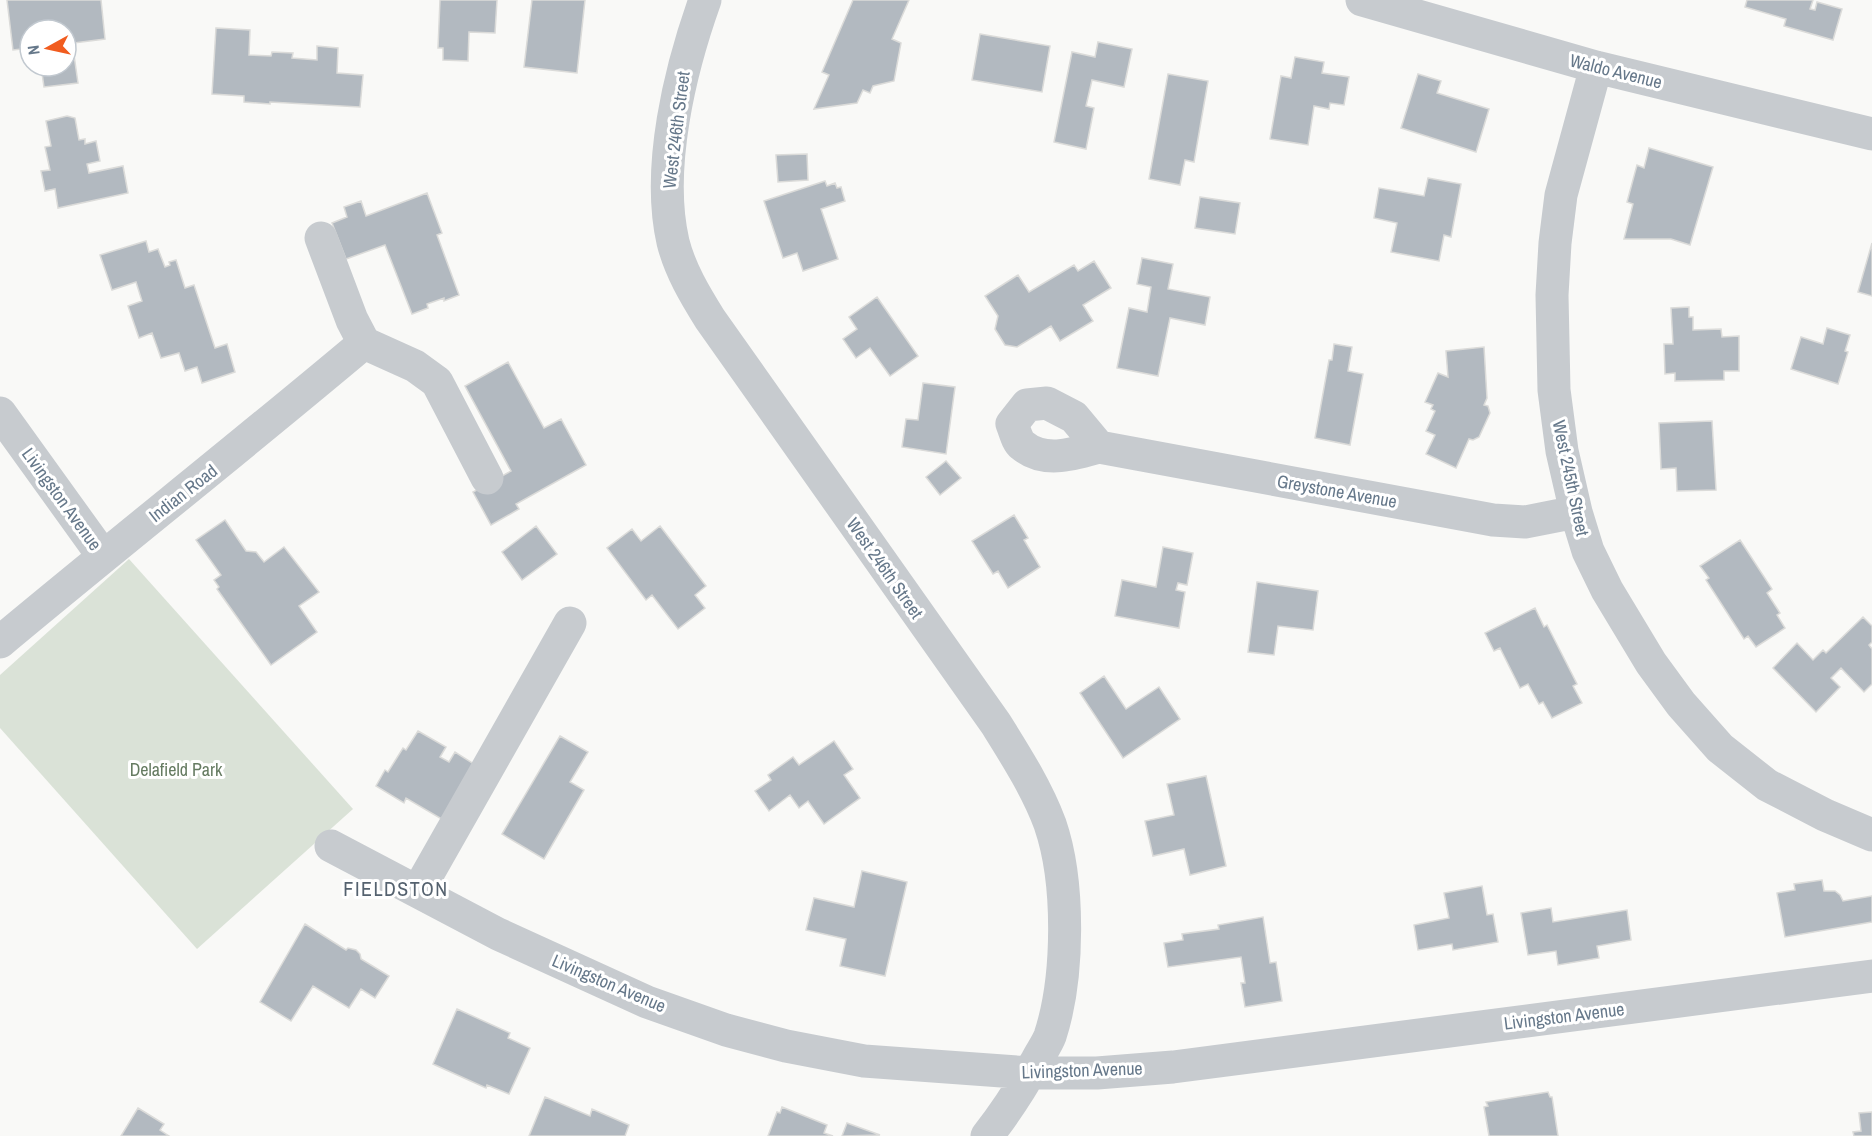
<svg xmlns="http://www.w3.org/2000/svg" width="1872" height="1136" font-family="'Archivo Narrow',sans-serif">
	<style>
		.green { fill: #dae2d7 }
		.building { fill: #b2b9c0; stroke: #dbdbd9; stroke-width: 1.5 }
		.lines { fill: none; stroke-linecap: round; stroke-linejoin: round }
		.minor { stroke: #c7cbcf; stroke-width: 33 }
		.labels { text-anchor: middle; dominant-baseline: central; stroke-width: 6; stroke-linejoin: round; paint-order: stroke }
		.street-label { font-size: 18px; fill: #66788a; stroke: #fff }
		.park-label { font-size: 18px; fill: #657b61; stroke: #fff }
		.neighbourhood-label { font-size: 20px; letter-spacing: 1.5px; fill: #55626f; stroke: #fff }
	</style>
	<rect width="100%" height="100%" fill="#f9f9f7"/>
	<!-- green -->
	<path class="green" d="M129 559 353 809 197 949 0 728V675Z"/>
	<!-- building -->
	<path class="building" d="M7 0H101L105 39 66 44V30H30V48L13 50Z
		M440 0H497L495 33 469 32 468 61 443 60V48H438Z
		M532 0H585L577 73 524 67Z
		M853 0H909L892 39 901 43 894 81 873 86 870 93 863 90 857 103 814 109 829 75 822 72Z
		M1747 0H1813L1810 9 1815 10 1817 2 1842 9 1833 40 1784 26 1786 19 1745 7Z
		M216 28 250 30 249 55 271 56 272 52 293 53 292 58 317 60V46L338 48 337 73 363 75 360 107 270 102V104L244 102V96L212 94Z
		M980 34 1050 46 1042 92 972 80Z
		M1098 42 1132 49 1124 87 1092 80 1086 106 1094 108 1086 149 1054 142 1072 52 1095 57Z
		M66 48H73L78 83 44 87 41 66H66Z
		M1295 57 1324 62 1322 73 1349 77 1344 105 1330 103 1329 109 1314 106 1308 145 1270 139 1281 76 1291 78Z
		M1168 74 1208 81 1194 162 1185 160 1180 185 1149 179Z
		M1418 74 1441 81 1437 93 1489 109 1476 152 1401 128Z
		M67 116 75 118 79 140 85 139V144L96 141 100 161 87 164 89 173 123 166 128 193 58 208 55 189 45 191 41 171 50 170 45 147 51 146 46 121Z
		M1649 148 1713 167 1690 245 1671 239H1624L1633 204 1627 202 1637 165 1644 168Z
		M807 154 808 180 778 182 776 155Z
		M1428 178 1461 184 1451 237 1444 235 1439 261 1391 252 1397 223 1374 218 1379 188 1424 196Z
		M825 181 827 186 835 183 837 188 841 187 845 201 821 209 838 259 803 271 797 253 783 258 764 201Z
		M427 193 442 233 437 235 459 295 444 301V298L427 304 428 308 412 314 385 245 346 259 332 223 347 217 344 207 361 201 366 216Z
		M1200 197 1240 203 1235 234 1195 228Z
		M146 241 149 252 158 249 165 267 170 265 169 262 176 260 185 288 194 285 215 348 227 344 235 372 202 383 197 367 185 371 179 353 161 358 152 333 139 338 128 306 142 301 136 282 112 290 100 255Z
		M1872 243V296L1858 292Z
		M1142 258 1173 264 1168 289 1210 297 1205 325 1170 318 1158 376 1117 368 1129 308 1147 312 1151 287 1137 284Z
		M1094 261 1111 288 1083 305 1093 321 1060 341 1051 326 1017 347 1005 345 995 329 998 316 985 296 1018 275 1029 292 1074 265 1078 271Z
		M877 297 918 356 890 376 870 348 856 358 843 339 857 329 849 317Z
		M1689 307V317H1693V330L1721 329 1722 337 1739 336V371H1724V380L1675 381V373L1665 374 1664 344H1673L1671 308Z
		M1827 328 1850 335 1845 351 1848 352 1838 384 1791 369 1801 337 1823 344Z
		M1334 344 1352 347 1348 371 1363 374 1350 445 1315 438 1329 360H1332Z
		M1484 347 1487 398 1484 405 1488 406 1490 413 1479 437 1473 440 1469 439 1456 468 1426 454 1435 435 1426 431 1435 411 1431 409 1433 405 1425 402 1438 373 1448 377 1446 351Z
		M508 362 544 428 561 419 586 465 516 504 519 509 491 525 473 492 511 471 465 386Z
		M923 383 955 387 946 454 902 447 906 419 918 420Z
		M1712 421 1716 490 1677 491 1676 468 1661 469 1659 423Z
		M946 461 961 478 940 495 926 477Z
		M1014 515 1028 538 1024 540 1040 567 1008 588 998 571 993 574 972 541Z
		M225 520 246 551 256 552 264 562 284 547 319 592 299 606 317 632 271 665 217 589 219 587 214 580 221 575 196 540Z
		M536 526 557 554 522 580 502 552Z
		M660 526 706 586 695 595 705 608 678 629 652 595 646 600 607 548 632 529 641 541Z
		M1740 540 1772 589 1767 593 1780 613 1777 615 1785 628 1756 647 1748 636 1744 639 1706 580 1709 578 1700 566Z
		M1163 547 1193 553 1187 585 1178 583 1176 590 1185 592 1179 628 1115 616 1122 580 1156 587Z
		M1257 582 1318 591 1313 630 1278 626 1274 655 1248 652Z
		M1535 608 1544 627 1547 625 1577 684 1573 686 1582 703 1552 718 1543 702 1539 704 1528 684 1520 688 1500 648 1494 651 1485 633Z
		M1863 617 1872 626V642L1869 645 1872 649V684L1864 692 1841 668 1831 678 1840 687 1816 712 1773 668 1797 643 1813 660 1823 650 1826 653Z
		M1104 676 1126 709 1159 687 1180 719 1123 758 1080 693Z
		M418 731 446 747 440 757 449 762 455 752 477 766 445 821 406 798 404 803 376 786 385 770 388 772 403 748 406 750Z
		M560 736 588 752 570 782 584 790 544 859 502 834Z
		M834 741 853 769 844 775 860 798 824 824 808 801 799 808 790 795 769 811 755 791 771 780 768 775 793 757 799 765Z
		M1206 776 1226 866 1190 875 1184 849 1153 856 1145 821 1174 815 1167 784Z
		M862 871 907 882 885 976 840 966 846 939 806 930 814 898 854 907Z
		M1822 880 1824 891H1835L1840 895 1843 901 1872 896V922L1785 937 1777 893 1795 890 1794 884Z
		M1482 886 1487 915 1493 914 1498 942 1453 950 1452 944 1418 950 1414 925 1449 918 1444 893Z
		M1551 908 1553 922 1627 910 1631 940 1597 946 1599 958 1558 965 1556 951 1528 955 1521 913Z
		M1263 917 1270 963 1276 962 1282 1001 1245 1007 1241 983H1245L1241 957 1168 967 1164 943 1183 940 1182 934 1219 929 1218 925Z
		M305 924 346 950 348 948 356 950 360 954 361 959 389 976 375 998 361 989 349 1008 313 986 291 1021 260 1002Z
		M457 1009 510 1033 508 1038 530 1048 509 1094 487 1085 486 1088 433 1064Z
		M1548 1092 1550 1097H1552L1558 1136H1489L1484 1107 1488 1106 1486 1102Z
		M545 1097 590 1116 592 1109 629 1125 625 1136H529Z
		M782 1107 827 1125 824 1133 833 1136H768L777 1112 780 1113Z
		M138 1108 164 1124 160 1130 169 1136H121Z
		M1872 1112V1136H1854L1853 1132 1861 1131 1859 1113Z
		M847 1123 880 1135 842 1136Z"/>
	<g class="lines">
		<!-- minor -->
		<path class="minor" d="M705 0C680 70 656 168 673 242 680 270 695 295 710 319L996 724C1016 756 1037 789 1050 824 1070 882 1069 978 1050 1036 1047 1044 1041 1052 1037 1060 1022 1087 1006 1112 987 1136
			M1362 0 1596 67 1872 134
			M1596 67 1561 195 1555 243 1552 295 1554 390 1562 451 1576 512 1588 551 1607 590 1651 663 1681 704 1720 748 1767 785 1825 815 1872 835
			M321 238 352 320 364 343 415 366 437 382 487 478
			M0 413 103 556
			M1099 447 1074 417 1047 403 1027 405 1012 424C1015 431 1017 441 1022 445 1044 464 1074 454 1099 447L1493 520 1525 522 1576 512
			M0 642C121 541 244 444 364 343
			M331 846 498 934 647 1002 726 1030 786 1046 864 1061 1030 1073H1097L1173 1067 1872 976
			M418 891 570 623"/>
	</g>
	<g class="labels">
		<!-- street labels -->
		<g class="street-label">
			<text transform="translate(1616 71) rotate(14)">Waldo Avenue</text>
			<text transform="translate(676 130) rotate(-83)">West 246th Street</text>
			<text transform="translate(1571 478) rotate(78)">West 245th Street</text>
			<text transform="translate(1337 491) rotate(10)">Greystone Avenue</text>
			<text transform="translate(183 493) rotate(-38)">Indian Road</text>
			<text transform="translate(62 499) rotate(54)">Livingston Avenue</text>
			<text transform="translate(885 568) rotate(55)">West 246th Street</text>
			<text transform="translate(609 983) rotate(23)">Livingston Avenue</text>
			<text transform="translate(1564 1016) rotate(-7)">Livingston Avenue</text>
			<text transform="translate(1082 1070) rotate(-2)">Livingston Avenue</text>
		</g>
		<!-- park labels -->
		<g class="park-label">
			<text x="176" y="769">Delafield Park</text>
		</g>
		<!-- neighbourhood labels -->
		<g class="neighbourhood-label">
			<text x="396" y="888">FIELDSTON</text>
		</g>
	</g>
	<!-- north arrow -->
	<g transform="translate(48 48) rotate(262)"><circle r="28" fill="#ffffff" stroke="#c2c9d0" stroke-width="1.5"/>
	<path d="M0-4.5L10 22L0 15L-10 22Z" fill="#f15c1f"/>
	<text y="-9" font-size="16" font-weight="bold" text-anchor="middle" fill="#66788a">N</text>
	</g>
</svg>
